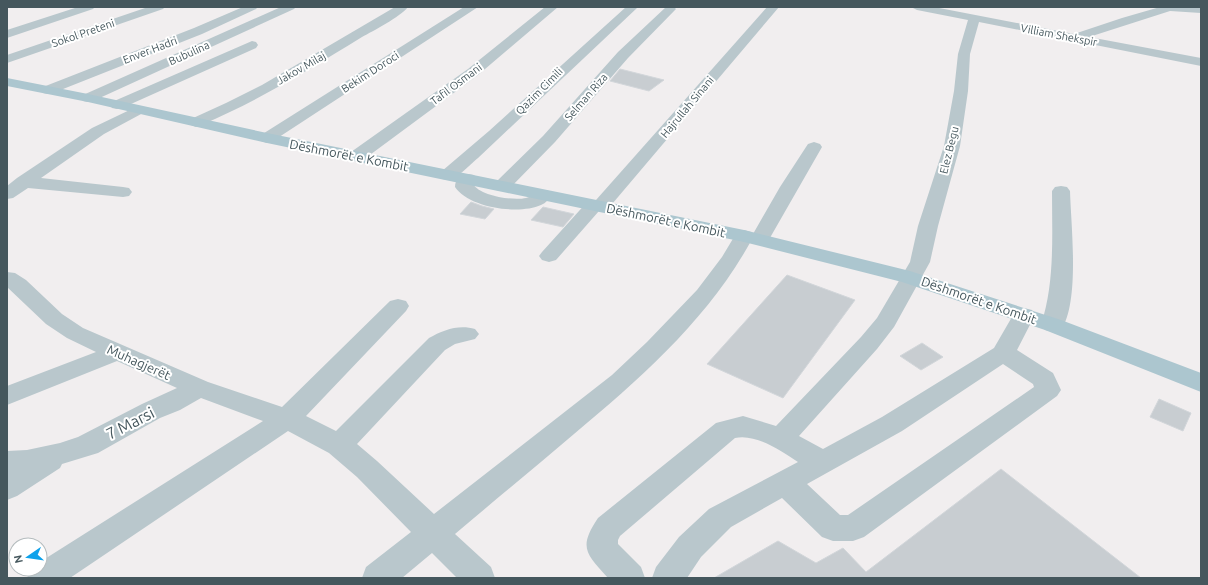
<svg xmlns="http://www.w3.org/2000/svg" width="1208" height="585" font-family="Ubuntu,sans-serif">
	<style>
		.building { fill: #c8cdd1; stroke: #d2d6da }
		.lines { fill: none; stroke-linecap: round; stroke-linejoin: round }
		.minor { fill: #b9c7cc; fill-rule: evenodd }
		.major { fill: #acc6cf; fill-rule: evenodd }
		.labels { text-anchor: middle; dominant-baseline: central; stroke-width: 4; stroke-linejoin: round; paint-order: stroke }
		.far-street-label { font-size: 11px; fill: #45575d; stroke: #fff }
		.street-label { font-size: 13px; fill: #45575d; stroke: #fff }
		.near-street-label { font-size: 16px; fill: #45575d; stroke: #fff }
	</style>
	<rect width="100%" height="100%" fill="#f1eeef"/>
	<!-- building -->
	<path class="building" d="M620 69 664 80 649 91 610 81Z
		M471 202 482 206 494 209 485 219 460 214Z
		M543 207 574 214 563 227 531 220Z
		M787 275 855 300 783 398 707 364Z
		M922 343 943 357 921 370 900 356Z
		M1159 399 1191 413 1183 431 1150 417Z
		M1001 469 1141 578H714L778 541 816 563 843 548 866 572Z"/>
	<g class="lines">
		<!-- minor -->
		<path class="minor" d="M78 7H95L93 9 7 38V30Z
			M148 7H165L163 9 7 63V55Z
			M243 7H258L256 9 202 34 53 93 48 94 43 93 41 90 43 87 194 28Z
			M281 7H296L294 9 93 101 88 102 83 101 81 98 83 95Z
			M395 7H408C400 17 373 31 362 37 310 69 258 101 201 125L196 127 191 125 188 122 191 119 226 103 262 85Z
			M464 7H478L273 141 267 143 261 141 259 138 261 135Z
			M545 7H558L478 75 363 160 357 161 351 160 349 156 351 152 468 69Z
			M626 7 637 8 478 158C467 167 456 182 442 179L439 175 442 171 489 131Z
			M666 7H674L676 9 628 58 555 142 508 190 502 191 496 190 493 186 496 182 543 136 618 52Z
			M767 7H779L607 210 599 211 556 260 549 262 542 260 539 256 542 252 588 201 596 200Z
			M911 7H934L1074 34 1122 18 1160 7H1201V13L1170 11 1089 37 1201 58V66L979 22 970 54 968 91 960 146 938 226 930 262 894 327 877 349 799 436 823 449 882 417 994 348 1016 310 1024 308 1032 310 1035 315 1017 350 1053 373 1061 390 1057 396 864 537 853 541H833L822 537 782 498 731 527 701 557 687 578H652L656 567 679 537 709 509 798 462C781 451 755 433 735 438L620 536 618 540V544L641 567 645 578H608C586 553 578 548 598 518L716 423 743 416 776 426 861 337 877 318 910 262 918 226 944 146 954 91 958 54 968 20 917 10ZM1003 364 1033 384 1034 387 848 515H840L807 484 902 431Z
			M252 41 256 42 258 45 256 48 122 108 117 109 112 108 110 105 112 102Z
			M138 106 143 107 145 110 143 113 104 134 41 178 123 187 129 188 132 192 129 196 123 197 28 188 13 198 7 199V186L17 178 92 128Z
			M814 142 820 144 822 147 767 243 760 245 753 243 751 241C708 319 641 378 574 434 534 468 494 501 455 534L491 567 495 578H457L432 553 402 578H362L366 567 411 532 357 477 329 453 288 431 70 578H27L31 569H40V562L263 421 201 398 180 410 160 418 98 453 62 464 60 468 17 496 7 500V451L27 450 60 443 78 437 142 404 177 388 117 361 7 405V386L96 352 67 338 46 324 7 287V272L15 273 26 280 62 314 83 328 208 382 282 407 390 301 398 299 406 301 409 306 406 311 306 416 336 431 429 338C443 330 459 324 475 329L479 334 475 339 455 344 445 350 357 444 377 461 434 514 612 375 647 342 697 290 722 257 737 232 744 230 751 232 753 234 780 187 806 147 808 144Z
			M468 174 474 175 477 179 473 184C480 196 513 201 526 198 537 196 536 188 549 191L552 195C549 199 546 203 541 205 519 215 469 208 455 187 455 179 461 175 468 174Z
			M1061 186 1067 187 1070 191C1071 226 1080 302 1061 330L1053 332 1045 330 1041 325C1055 282 1052 236 1052 191L1055 187Z"/>
		<!-- major -->
		<path class="major" d="M7 78 88 94 267 133 744 230 910 271 1061 320 1201 373V392L1045 330 902 282 744 242 267 143 88 102 7 86Z"/>
	</g>
	<g class="labels">
		<!-- far-street labels -->
		<g class="far-street-label">
			<text transform="translate(83 33) rotate(-19)">Sokol Preteni</text>
			<text transform="translate(1059 35) rotate(11)">Villiam Shekspir</text>
			<text transform="translate(150 50) rotate(-21)">Enver Hadri</text>
			<text transform="translate(189 53) rotate(-24)">Bubulina</text>
			<text transform="translate(301 68) rotate(-30)">Jakov Milaj</text>
			<text transform="translate(370 72) rotate(-33)">Bekim Doroci</text>
			<text transform="translate(456 84) rotate(-37)">Tafil Osmani</text>
			<text transform="translate(539 91) rotate(-45)">Qazim Cimili</text>
			<text transform="translate(586 97) rotate(-49)">Selman Riza</text>
			<text transform="translate(687 107) rotate(-50)">Hajrullah Sinani</text>
			<text transform="translate(949 150) rotate(-76)">Elez Begu</text>
		</g>
		<!-- street labels -->
		<g class="street-label">
			<text transform="translate(349 155) rotate(11)">Dëshmorët e Kombit</text>
			<text transform="translate(666 220) rotate(12)">Dëshmorët e Kombit</text>
			<text transform="translate(979 300) rotate(19)">Dëshmorët e Kombit</text>
			<text transform="translate(139 362) rotate(24)">Muhagjerët</text>
		</g>
		<!-- near-street labels -->
		<g class="near-street-label">
			<text transform="translate(130 423) rotate(-27)">7 Marsi</text>
		</g>
	</g>
	<!-- border -->
	<rect width="1208" height="585" fill="none" stroke="#45575d" stroke-width="16"/>
	<!-- north arrow -->
	<g transform="translate(28 557) rotate(257)"><circle r="19" fill="#ffffff" stroke="#b5bcbe"/>
	<path d="M0-3L7 15L0 10L-7 15Z" fill="#0ea2eb"/>
	<text y="-6" font-size="11" font-weight="bold" text-anchor="middle" fill="#45575d">N</text>
	</g>
</svg>
